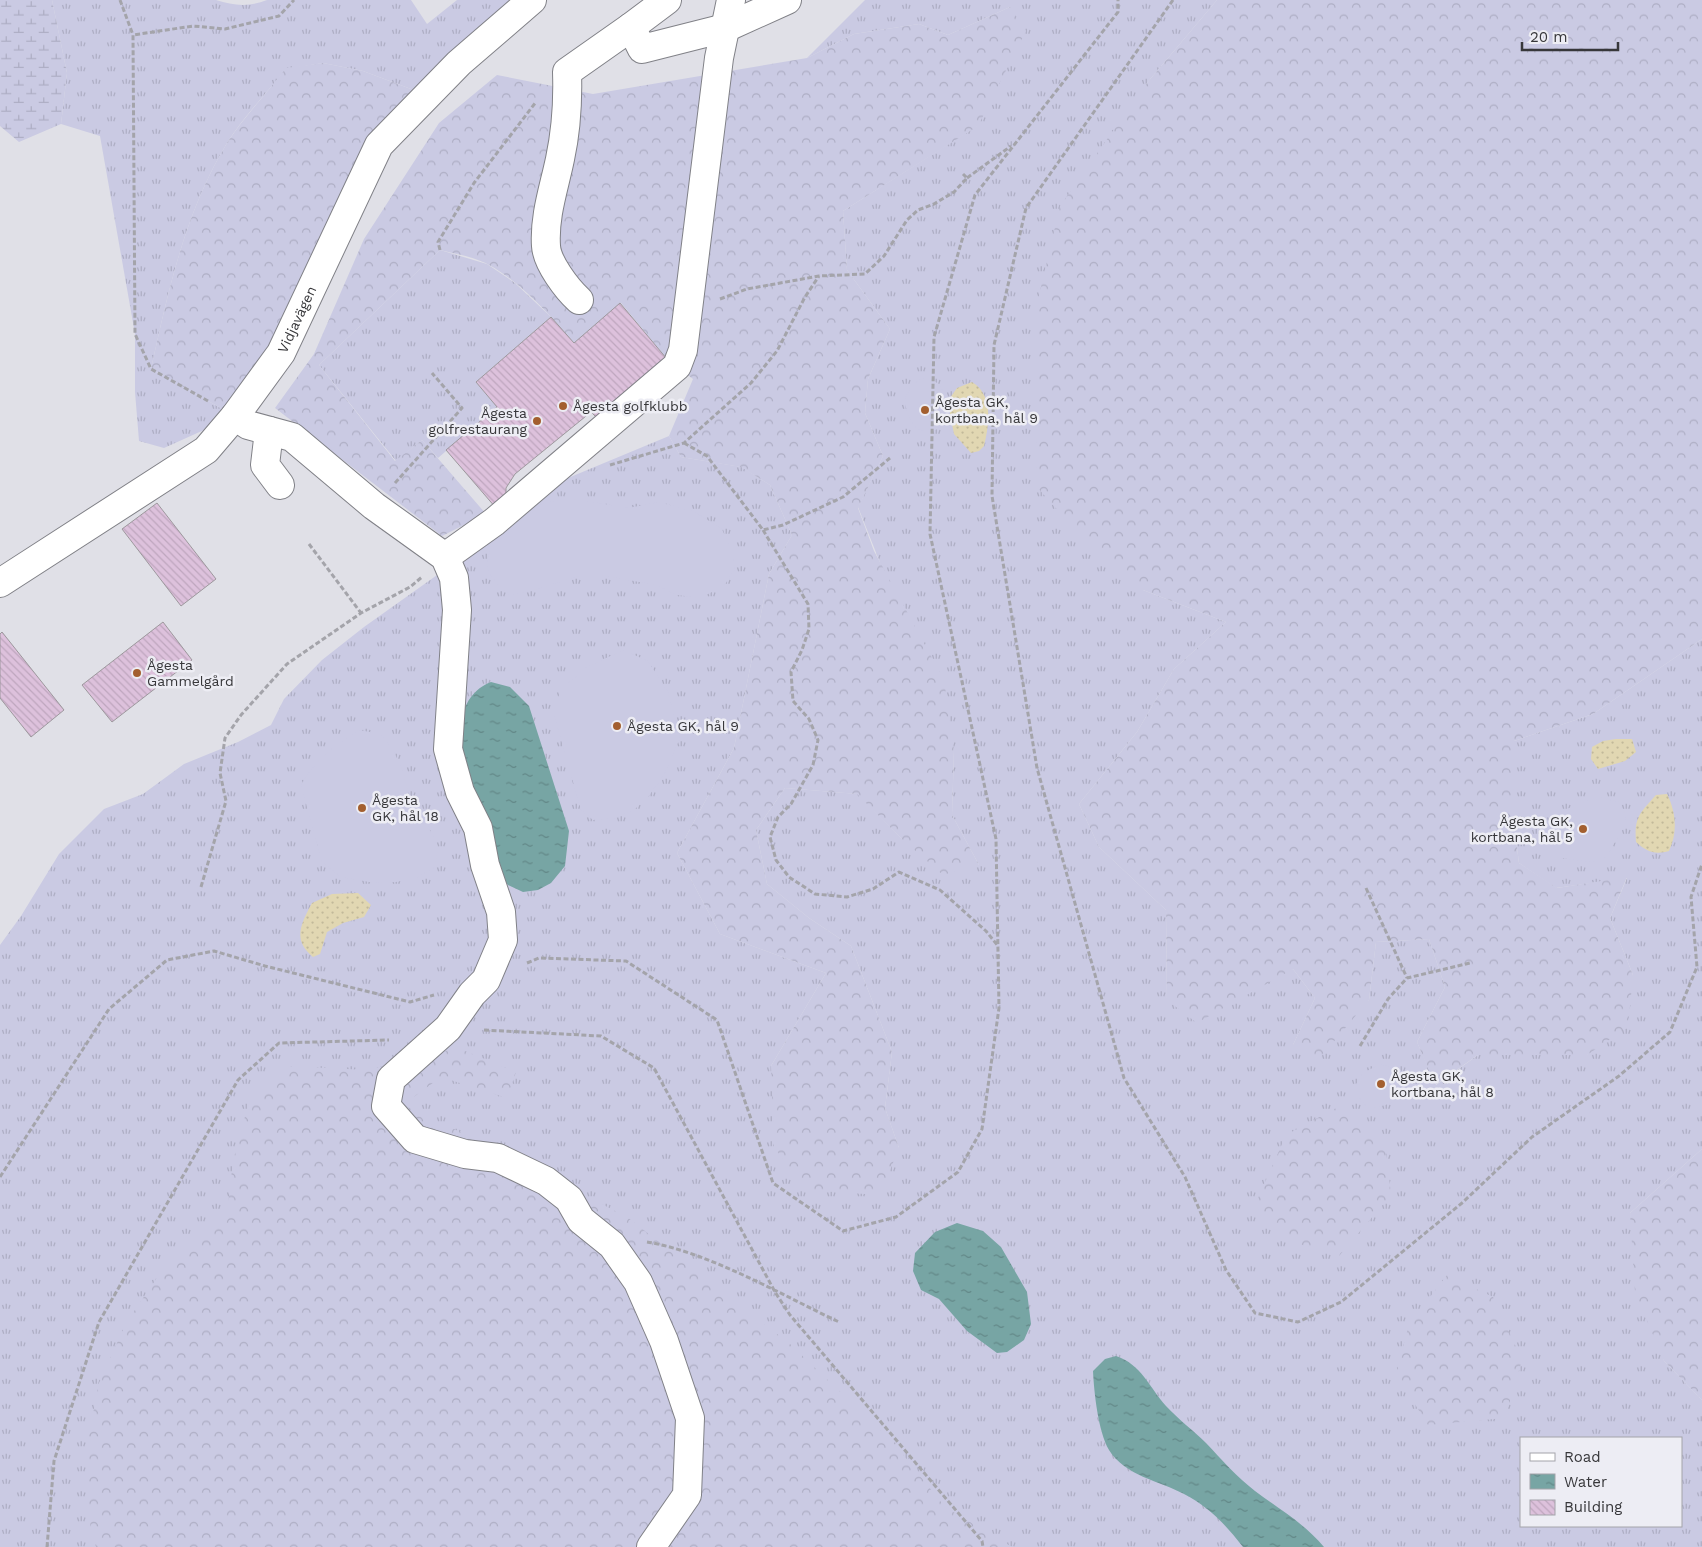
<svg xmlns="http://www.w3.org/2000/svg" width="1702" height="1547" font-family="'Work Sans',sans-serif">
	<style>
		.grass { fill: url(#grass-tufts); fill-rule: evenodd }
		.forest { fill: url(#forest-crowns) }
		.wetland { fill: url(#wetland-marsh) }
		.sand { fill: url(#sand-dots) }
		.pitch { fill: #cacae3 }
		.water { fill: url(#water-ripples) }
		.building { fill: url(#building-back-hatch); stroke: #9d989d }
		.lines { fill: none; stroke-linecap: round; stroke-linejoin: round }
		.minor-casing { stroke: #808187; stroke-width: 30 }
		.path { stroke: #a4a4aa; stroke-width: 3; stroke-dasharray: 5 2.5; stroke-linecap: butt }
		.minor { stroke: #fff; stroke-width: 28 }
		.poi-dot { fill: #a35f2f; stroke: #ededf4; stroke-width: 2 }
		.labels { text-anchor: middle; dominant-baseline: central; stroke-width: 5; stroke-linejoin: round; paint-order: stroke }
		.street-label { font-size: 14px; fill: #37373a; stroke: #ededf4 }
		.poi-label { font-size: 14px; fill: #37373a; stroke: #ededf4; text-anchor: start }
	</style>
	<defs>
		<pattern id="grass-tufts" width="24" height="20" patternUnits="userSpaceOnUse" patternTransform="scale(1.25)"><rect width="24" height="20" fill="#cacae3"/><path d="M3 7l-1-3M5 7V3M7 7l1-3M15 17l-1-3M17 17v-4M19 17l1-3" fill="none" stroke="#aeaec4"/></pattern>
		<pattern id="forest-crowns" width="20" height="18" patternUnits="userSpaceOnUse" patternTransform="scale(1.25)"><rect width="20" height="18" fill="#cacae3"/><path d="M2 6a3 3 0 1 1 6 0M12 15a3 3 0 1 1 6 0" fill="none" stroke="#aeaec4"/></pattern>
		<pattern id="wetland-marsh" width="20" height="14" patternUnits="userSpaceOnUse" patternTransform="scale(1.25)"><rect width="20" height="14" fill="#cacae3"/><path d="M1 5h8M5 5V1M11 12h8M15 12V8" fill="none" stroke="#aeaec4"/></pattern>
		<pattern id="sand-dots" width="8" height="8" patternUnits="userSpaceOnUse" patternTransform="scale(1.25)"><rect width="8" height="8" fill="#e1d7b2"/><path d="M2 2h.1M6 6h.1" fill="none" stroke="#c2b99a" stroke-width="1.8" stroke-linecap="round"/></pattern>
		<pattern id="water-ripples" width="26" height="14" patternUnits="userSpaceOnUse" patternTransform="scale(1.25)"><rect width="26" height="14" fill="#77a5a4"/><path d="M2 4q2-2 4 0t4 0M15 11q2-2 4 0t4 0" fill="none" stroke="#628787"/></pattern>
		<pattern id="building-back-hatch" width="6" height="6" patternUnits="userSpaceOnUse" patternTransform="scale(1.25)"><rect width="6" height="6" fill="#ddc1dc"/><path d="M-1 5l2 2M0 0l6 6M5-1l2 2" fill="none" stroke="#bea6be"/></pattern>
	</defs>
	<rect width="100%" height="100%" fill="#e0e0e7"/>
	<!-- grass -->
	<path class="grass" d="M52 0H216C234 6 250 7 267 0H411L427 24 457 0H532L427 95 363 71 323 63 286 69C267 93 243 117 227 143 185 212 168 292 151 369L235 416 164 448 139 441 135 392V334L100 136 61 124 67 73Z
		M865 0H1217L1146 84 1143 590 1226 622 1174 669 1137 732 1079 804 1099 847 1166 910 1167 1000 1293 969 1315 998 1293 1045 1369 1000 1376 942 1429 939 1445 987 1417 1042 1436 1085 1478 1055H1587L1633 975 1610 918 1627 878 1556 888 1519 863 1514 825V741L1593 714 1702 639V1149L1630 1213 1664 1361 1702 1400V1547H0V945L21 916 59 854 104 809 143 794 184 764 238 742 271 725 284 699 322 660 364 627 499 531 556 483 669 436 681 457 742 467 770 485 792 535 769 574 734 748 677 853 720 934 826 973 771 1066 899 1148 885 1108 892 1052 851 946 809 918 767 884 756 830 785 788 858 794 902 839 979 865 952 815 954 750 858 507 883 456 865 413 868 379 890 329 847 270 843 211 977 126 1010 7 948 35 919 24 854 34 807 58ZM1521 1438H1681V1526H1521Z
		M440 250 487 264 515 283 551 317 476 382 497 407 438 458 422 440 396 461 319 365Z"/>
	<!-- forest -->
	<path class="forest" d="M1217 0H1702V639L1593 714 1514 741V825L1519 863 1557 888 1627 877 1610 918 1633 975 1628 1027 1587 1055H1478L1435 1085 1417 1042 1445 987 1429 939 1376 942 1369 1000 1319 1059 1293 1045 1315 998 1293 969 1197 1023 1167 1000 1166 910 1099 847 1079 804 1137 732 1174 669 1226 622 1143 590 1103 561 1037 487 1036 308 1060 206 1146 84Z
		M1010 7 1026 31 978 126 843 211 847 270 890 329 868 379 865 413 883 456 858 508 874 551 944 680 954 750 952 815 979 865 943 875 902 839 857 794 785 788 756 830 767 884 809 918 851 946 892 1052 885 1108 899 1148 880 1195 805 1190 774 1147 771 1066 826 973 720 934 677 853 734 748 769 574 792 535 770 485 741 467 681 457 669 436 693 379 667 359 621 303 574 343C549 314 522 283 489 265 475 257 456 254 440 250L319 365 395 461 422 440 486 514 442 536 275 408 314 354 364 239 439 123 497 75 593 94 807 58 854 34 919 24 948 35Z
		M323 63 363 71 427 95 379 145 235 416 151 369C168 292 185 212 227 143 244 117 267 93 286 68Z
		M458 1048 516 1072 507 1098 441 1077 403 1105 473 1138 627 1217 790 1344 892 1441 945 1507 1012 1547H96L91 1533 85 1455 99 1383 126 1323 163 1269 227 1214 233 1161 250 1098 286 1066 367 1070Z
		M1338 1107 1385 1141 1391 1195 1339 1256 1282 1239 1255 1205 1286 1135Z
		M1702 1149V1400L1664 1361 1635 1292 1630 1213Z
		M1447 1275 1493 1297 1522 1360 1505 1418 1428 1425 1396 1374 1409 1324Z"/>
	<!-- wetland -->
	<path class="wetland" d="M0 0H52L67 73 61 124 19 142 0 126Z"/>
	<!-- sand -->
	<path class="sand" d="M972 382C994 395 989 425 984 446L979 451 971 453 954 434 950 414V398L957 388Z
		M1616 739H1632L1636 752 1625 761 1598 769 1591 759 1592 747 1603 741Z
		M1667 794C1676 812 1678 832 1669 851 1655 855 1647 852 1636 842 1634 817 1640 813 1656 795Z
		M358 893 371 905 364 917 343 923 327 932 320 954 313 957C292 940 301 924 312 903L332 894Z"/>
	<!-- pitch -->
	<path class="pitch" d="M922 378C927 379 934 380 937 383 950 393 943 417 938 429 914 437 910 421 904 401L911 386Z
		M576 499 628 508 659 502 695 512 722 529 732 553 735 569 724 586 700 598 677 595 656 585 600 575H582L531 591 510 595C502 588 494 582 489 572 477 546 526 507 549 502 557 500 567 500 576 499Z
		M623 650 648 661 668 692 680 738 664 775 648 797 635 809 616 818 593 820 581 810 554 715 560 691 585 668Z
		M359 730 381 734 395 754 403 771 409 797 426 822 438 847 435 867 416 878 396 882 375 883 341 877 322 862 301 785C315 760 335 745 359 730Z
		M1598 797 1619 802 1625 813 1626 824 1606 857 1592 862 1560 858 1547 846 1542 834 1551 815Z
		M1380 1064 1401 1070 1406 1083C1399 1103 1388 1106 1368 1108L1358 1096 1355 1086 1363 1073Z"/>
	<!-- water -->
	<path class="water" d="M491 682 510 687 529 706 569 831 565 866 551 883 538 890 523 892 508 885 498 874C499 830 469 797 458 756 457 750 458 743 459 737 460 713 468 691 491 682Z
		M957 1223 983 1231 1001 1247 1027 1292 1031 1324 1024 1340 1007 1352 997 1353 967 1331 939 1299 921 1290 913 1271 915 1253 935 1232Z
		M1116 1356C1141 1364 1150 1388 1166 1406 1179 1420 1193 1430 1206 1443 1222 1460 1237 1477 1255 1491 1279 1509 1305 1524 1324 1547H1243C1226 1525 1209 1507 1184 1494 1160 1481 1125 1476 1109 1450 1098 1431 1094 1392 1093 1371L1105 1359Z"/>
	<!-- building -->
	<path class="building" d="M620 303 667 359 606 427 591 412 515 474 506 488V498L496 508 446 450 497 407 476 382 551 317 574 343Z
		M157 503 216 579 181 606 122 529Z
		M163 622 192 660 112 722 82 685Z
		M2 632 64 710 31 737 0 698V634Z"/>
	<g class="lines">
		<defs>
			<g id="minor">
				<path d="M667 0 631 27 642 49 725 28 787 0"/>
				<path d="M579 300C567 289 547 263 546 246 544 216 554 188 560 159 566 131 568 101 567 72L631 27"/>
				<path d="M235 416 248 425 292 437 374 506 445 557 454 578 457 610 448 749 460 792 478 828 485 865 501 912 503 940 486 980 472 994 448 1028 391 1079 386 1106 415 1139 465 1154 498 1158 546 1181 569 1199 581 1220 612 1245 638 1282 664 1341 690 1418 687 1495 651 1547"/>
				<path d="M269 431 265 465 280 485"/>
				<path d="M445 557 494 522 677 366 683 350 719 58 731 0"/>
				<path id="s1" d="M0 583 206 450 235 416 281 353 379 145 459 63 532 0"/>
			</g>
		</defs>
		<!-- minor casing -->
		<use href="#minor" class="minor-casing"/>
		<!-- path -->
		<path class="path" d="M120 0 133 35
			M1173 0 1026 208 994 345 992 496 1037 768 1124 1078 1185 1177 1226 1270 1255 1313 1298 1322 1341 1302 1462 1203 1532 1137 1619 1076 1670 1032 1697 967 1691 897 1702 864
			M967 178 1011 146
			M440 250 438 242 474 183 536 102
			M720 299 747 289 819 276 865 274 884 256 907 220 918 210 934 204 954 192 967 178 963 174
			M208 401 151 369 135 334 133 35 193 26 225 29 279 16 294 0
			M684 443 707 456 763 530 783 525 843 497 890 458
			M610 465 684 443 751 383 777 351 805 297 819 276
			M395 483 462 408 432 373
			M763 530 808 604 809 629 802 650 791 672 793 701 809 719 818 740 813 765 791 804 778 817 770 837 776 860 789 877 815 894 847 897 873 889 899 872 940 890 986 931 998 946
			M309 544 361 613
			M201 887 226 801 220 773 225 738 241 715 287 664 361 613 410 587 422 577
			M1366 888 1407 978
			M527 963 539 958 626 961 717 1020 773 1183 843 1231 896 1217 958 1172 982 1129 999 1008 996 839 930 534 934 337 975 195 1118 12V0
			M484 1030 601 1036 654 1068 775 1292 790 1315 982 1541 983 1547
			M1360 1046 1388 999 1407 978 1470 963
			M0 1177 109 1009 167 960 214 951 265 966 410 1002 434 995
			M647 1242C708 1252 782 1295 839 1322
			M47 1547 54 1461 99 1322 238 1080 279 1043 389 1040"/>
		<!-- minor -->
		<use href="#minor" class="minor"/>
	</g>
	<!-- markers -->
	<g class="poi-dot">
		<circle cx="563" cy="406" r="5"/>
		<circle cx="925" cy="410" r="5"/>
		<circle cx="537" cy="421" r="5"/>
		<circle cx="137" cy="673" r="5"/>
		<circle cx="617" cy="726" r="5"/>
		<circle cx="362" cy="808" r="5"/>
		<circle cx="1583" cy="829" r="5"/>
		<circle cx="1381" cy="1084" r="5"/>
	</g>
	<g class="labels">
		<!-- street labels -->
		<g class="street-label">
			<text stroke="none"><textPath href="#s1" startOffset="405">Vidjavägen</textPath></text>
		</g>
		<!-- poi labels -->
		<g class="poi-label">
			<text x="935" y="402">Ågesta GK,<tspan x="935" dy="16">kortbana, hål 9</tspan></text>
			<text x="573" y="406">Ågesta golfklubb</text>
			<text x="527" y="413" text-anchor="end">Ågesta<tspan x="527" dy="16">golfrestaurang</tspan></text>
			<text x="147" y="665">Ågesta<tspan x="147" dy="16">Gammelgård</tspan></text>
			<text x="627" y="726">Ågesta GK, hål 9</text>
			<text x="372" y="800">Ågesta<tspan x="372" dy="16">GK, hål 18</tspan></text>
			<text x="1573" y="821" text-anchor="end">Ågesta GK,<tspan x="1573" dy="16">kortbana, hål 5</tspan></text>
			<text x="1391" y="1076">Ågesta GK,<tspan x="1391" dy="16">kortbana, hål 8</tspan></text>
		</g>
	</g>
	<!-- legend -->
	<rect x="1520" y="1437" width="162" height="90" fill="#ededf4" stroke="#a4a4aa"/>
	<rect x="1530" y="1453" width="25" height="8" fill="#ffffff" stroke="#a4a4aa"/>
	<text x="1564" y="1462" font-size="15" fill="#37373a">Road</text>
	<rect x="1530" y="1474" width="25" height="15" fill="url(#water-ripples)" stroke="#a4a4aa"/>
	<text x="1564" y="1487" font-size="15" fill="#37373a">Water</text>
	<rect x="1530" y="1500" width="25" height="15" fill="url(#building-back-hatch)" stroke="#a4a4aa"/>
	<text x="1564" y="1512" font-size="15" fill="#37373a">Building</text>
	<!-- scale -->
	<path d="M1522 42v8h96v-8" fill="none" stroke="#37373a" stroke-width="2.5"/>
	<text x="1530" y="42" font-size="15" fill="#37373a" stroke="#ededf4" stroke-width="4" paint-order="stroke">20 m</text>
</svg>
